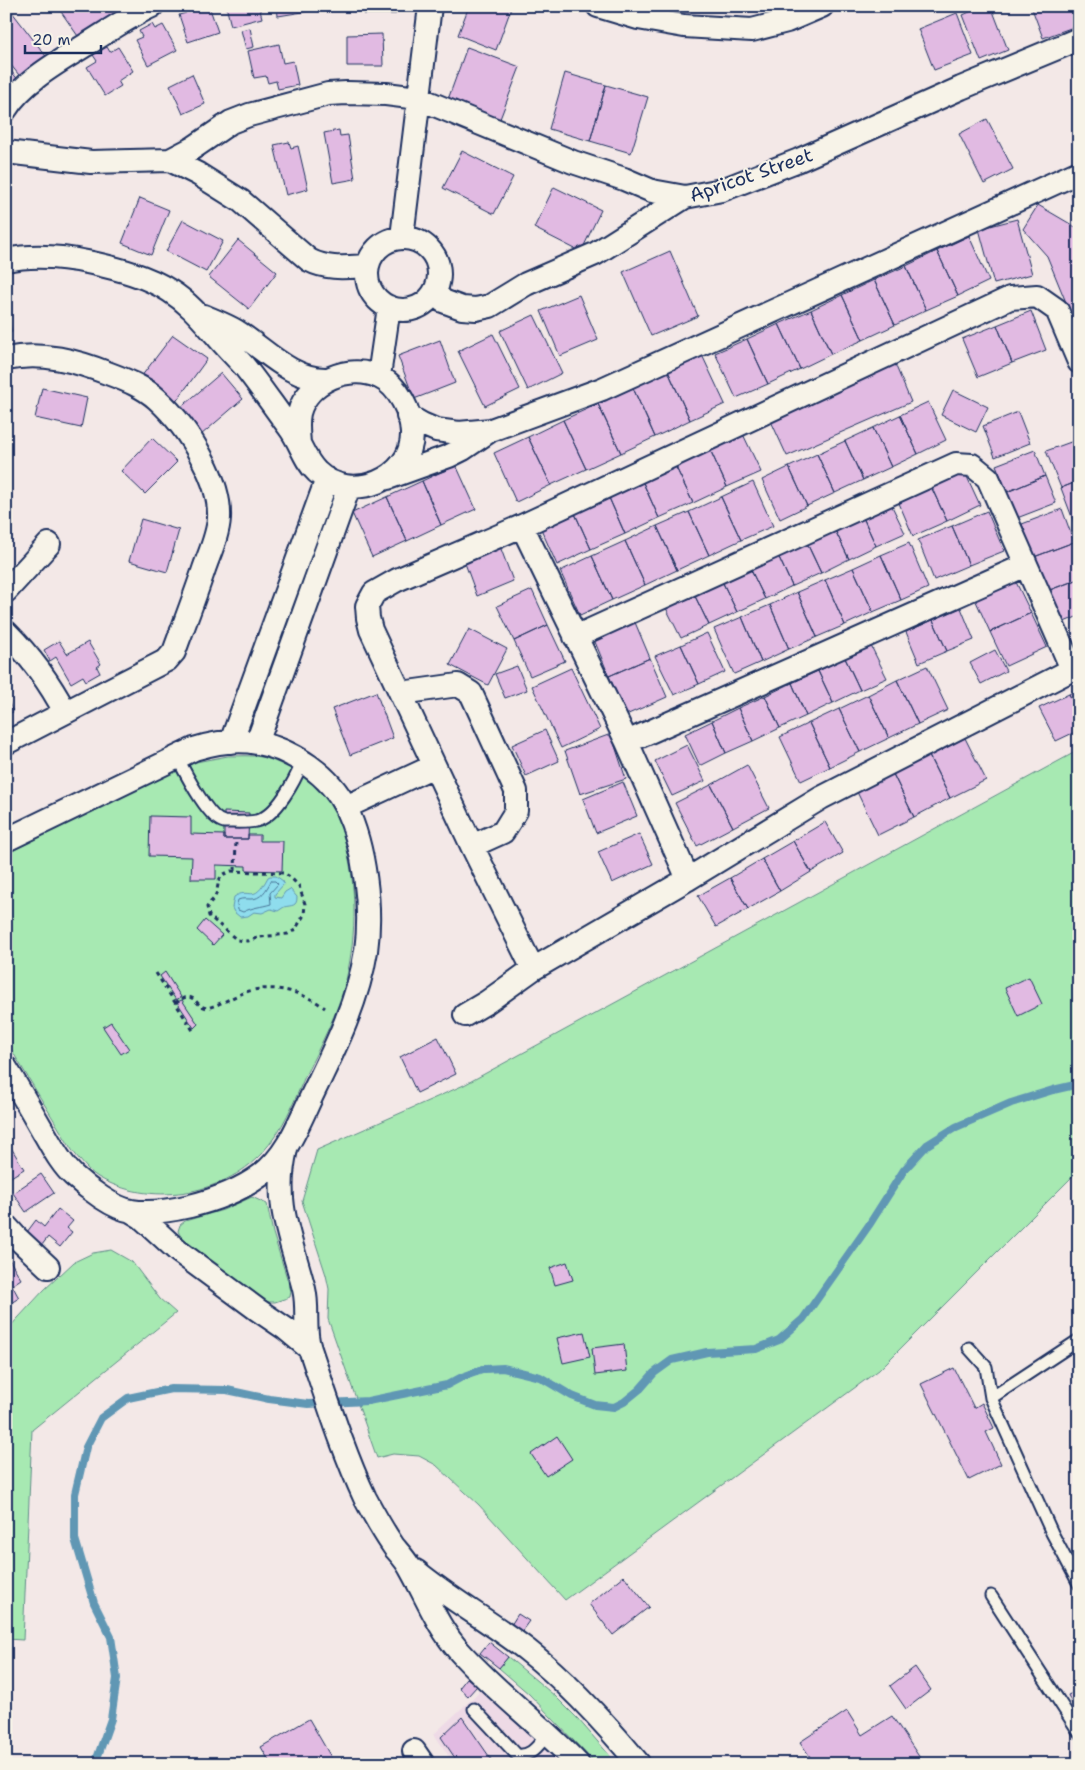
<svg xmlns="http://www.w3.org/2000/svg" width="1085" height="1770" font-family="'Shantell Sans',sans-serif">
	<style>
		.built { fill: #eedae6 }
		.green { fill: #a7e9b2; stroke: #618c88 }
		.water { fill: #8fdded; stroke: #6197b4 }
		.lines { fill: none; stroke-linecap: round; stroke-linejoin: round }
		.shore { stroke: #497597; stroke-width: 1 }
		.stream { stroke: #6197b4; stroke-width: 8 }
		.building { fill: #e1bae2; stroke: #1b2f5e }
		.lane-casing { stroke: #1b2f5e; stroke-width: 15 }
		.street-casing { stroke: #1b2f5e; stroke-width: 26 }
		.path { stroke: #1b2f5e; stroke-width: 3; stroke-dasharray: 4 4; stroke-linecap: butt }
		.lane { stroke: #f7f3e8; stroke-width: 11 }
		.street { stroke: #f7f3e8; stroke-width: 22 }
		.labels { text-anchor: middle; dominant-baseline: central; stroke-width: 4; stroke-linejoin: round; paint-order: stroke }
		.street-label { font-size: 19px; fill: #1b2f5e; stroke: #f7f3e8 }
	</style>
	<rect width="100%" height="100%" fill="#f3e8e7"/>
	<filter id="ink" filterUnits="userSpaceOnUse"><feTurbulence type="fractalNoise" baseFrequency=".02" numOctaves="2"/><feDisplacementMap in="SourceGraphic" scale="10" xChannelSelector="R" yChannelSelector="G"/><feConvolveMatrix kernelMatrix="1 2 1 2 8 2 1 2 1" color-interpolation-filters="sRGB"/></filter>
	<g filter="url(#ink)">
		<!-- built -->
		<path class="built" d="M486 1683 573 1764H454L434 1734 475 1696Z"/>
		<!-- green -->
		<path class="green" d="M1079 750V1170L879 1370 565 1600 479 1505 436 1465 419 1456 393 1454 377 1458 328 1319 329 1289 326 1275 302 1201 317 1150 464 1085Z
			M228 756C239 756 251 755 262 757 282 762 317 782 328 799 336 810 340 825 344 838 357 885 357 932 346 980 338 1013 321 1044 306 1074 294 1102 283 1130 262 1153 222 1196 149 1207 98 1177 87 1170 80 1160 72 1150L6 1041V854L159 777 196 762Z
			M252 1197 267 1204 273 1233 291 1291 290 1297 275 1302H265C249 1290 182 1246 178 1231L180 1225 185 1221 223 1210Z
			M111 1250 132 1262 160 1299 176 1313 32 1430 23 1640 6 1639V1331L44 1290 74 1262 93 1253Z
			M508 1657 555 1696 578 1719 617 1764H596L529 1694 499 1668Z"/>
		<!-- water -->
		<path class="water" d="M270 876H276L283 881 284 884 275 894V897L281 898 285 892 290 889 297 897C297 907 292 905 284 907 282 908 280 910 278 911L271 909 262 913 254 912 248 916 240 917 234 912 232 908 234 897C250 886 253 906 268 877Z"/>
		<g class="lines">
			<!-- shore -->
			<path class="shore" d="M271 881H275L278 884 270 893 271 904C261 907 253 907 243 912L238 910 237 904 238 900C243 898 245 899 250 899 261 900 267 889 271 881Z"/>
			<!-- stream -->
			<path class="stream" d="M95 1764 111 1719 117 1678 111 1637 94 1603 75 1539V1494L86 1447 101 1418 128 1398 171 1389 227 1390 269 1399 308 1404 368 1401 447 1385 462 1377 485 1369 503 1368 540 1377 572 1396 595 1405 614 1407 624 1402 640 1389 654 1373 672 1360 707 1352 756 1349 779 1340 803 1319 869 1225 904 1170 927 1145 956 1127 1011 1103 1053 1090 1079 1084"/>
		</g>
		<!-- building -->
		<path class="building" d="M57 6H113L117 12 80 39Z
			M186 6H209L218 32 188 42 179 15 186 13 184 7Z
			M226 6H259L262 18 231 26Z
			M277 6H308L309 11 278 16Z
			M318 6H349V10H318Z
			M364 6H396V14H364Z
			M469 6H512L496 50 458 35Z
			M983 6H991L1008 50 981 61 963 15Z
			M1031 6H1073L1079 25 1043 38Z
			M12 12 49 60 23 80 6 59V16Z
			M957 13 973 55 934 70 918 29Z
			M152 24 155 29 163 25 177 50 148 65 135 40 142 37 139 31Z
			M250 28 254 47 246 49 241 30Z
			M382 34 383 66H347V35Z
			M279 44 283 63 293 61 298 85 278 89 276 81 268 83 266 76 254 78 248 51Z
			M107 47 110 52 118 47 133 71 118 81 121 86 105 96 87 67 97 61 93 55Z
			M467 47 520 67 498 124 446 105Z
			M6 65 20 82 6 93Z
			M565 73 606 85 590 141 549 129Z
			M192 74 205 104 183 114 170 85Z
			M606 85 648 97 631 153 590 141Z
			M987 119 1013 169 984 184 959 134Z
			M339 130 340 136 348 135 355 179 333 183 324 133Z
			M289 142 291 148 298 146 308 189 286 195 274 145Z
			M462 151 513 177 494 214 443 188Z
			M554 187 601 210 581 252 534 228Z
			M140 198 169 210 151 255 122 243Z
			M1038 205 1079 229V334L1047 256 1023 229Z
			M1017 219 1032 274 994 284 979 229Z
			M183 220 223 241 206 272 166 251Z
			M969 236 989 281 958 296 937 251Z
			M238 240 277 272 249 309 209 277Z
			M670 251 698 316 651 336 623 272Z
			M937 251 958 296 926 310 906 266Z
			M906 266 926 310 895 325 874 280Z
			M874 280 895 325 863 340 842 295Z
			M579 295 598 340 560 356 541 311Z
			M842 295 863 340 831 354 811 310Z
			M6 309 12 332 6 334Z
			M811 310 831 354 800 369 779 324Z
			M1031 311 1046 350 1012 363 997 325Z
			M534 315 562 373 528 390 500 331Z
			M779 324 800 369 768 384 747 339Z
			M997 325 1012 363 978 377 962 339Z
			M493 334 520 389 485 406 458 351Z
			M173 335 207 359 175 403 141 377Z
			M747 339 768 384 736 398 715 353Z
			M440 340 455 383 414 399 398 356Z
			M702 355 725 404 690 420 668 371Z
			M895 364 911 402 787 456 770 419Z
			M668 371 690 420 655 437 633 388Z
			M221 373 243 399 201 435 179 409Z
			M42 388 87 398 81 428 35 418Z
			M633 388 655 437 621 453 598 404Z
			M953 390 988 407 976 432 941 415Z
			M928 402 946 440 918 454 900 415Z
			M598 404 621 453 586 469 563 420Z
			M1018 412 1030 443 995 457 983 426Z
			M900 415 918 454 891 467 873 428Z
			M563 420 586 469 551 485 528 437Z
			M873 428 891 467 863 480 845 441Z
			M741 430 761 472 727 487 708 445Z
			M528 437 551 485 516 502 494 453Z
			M152 438 177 462 145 494 121 471Z
			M1079 439V481L1061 488 1046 451Z
			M845 441 863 480 835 493 817 454Z
			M708 445 727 487 693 503 673 461Z
			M1035 450 1045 476 1007 492 996 465Z
			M817 454 835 493 807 506 789 467Z
			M673 461 693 503 659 518 640 476Z
			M456 465 476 509 441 525 422 481Z
			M962 466 980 505 947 521 928 480Z
			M789 467 807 506 780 519 762 480Z
			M640 476 659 518 625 534 606 491Z
			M1045 476 1056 503 1017 518 1007 492Z
			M928 480 947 521 913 536 896 496Z
			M422 481 441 525 407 541 387 497Z
			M1079 481V523L1075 525 1061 488Z
			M753 482 773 526 741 540 721 497Z
			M606 491 625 534 591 549 572 507Z
			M387 497 407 541 372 557 352 513Z
			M721 497 741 540 709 555 689 512Z
			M889 500 905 533 876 546 861 513Z
			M572 507 591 549 557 565 538 522Z
			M1062 509 1074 542 1034 557 1022 524Z
			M987 511 1004 551 969 565 952 526Z
			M689 512 709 555 677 570 657 526Z
			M861 513 876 546 849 559 833 526Z
			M141 519 179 530 167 572 129 561Z
			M657 526 677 570 645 585 625 541Z
			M833 526 849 559 821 573 805 539Z
			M952 526 969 565 934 580 918 540Z
			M805 539 821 573 792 586 777 553Z
			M498 541 513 581 477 596 462 555Z
			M625 541 645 585 612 600 592 556Z
			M1074 542 1079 554V579L1047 591 1034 557Z
			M909 543 928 588 901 600 881 555Z
			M777 553 792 586 765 599 749 566Z
			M881 555 901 600 873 612 853 568Z
			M592 556 612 600 580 615 560 571Z
			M749 566 765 599 737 612 721 579Z
			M853 568 873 612 845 625 825 580Z
			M721 579 737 612 709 625 693 592Z
			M1079 579V616L1059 624 1047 591Z
			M825 580 845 625 817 637 797 592Z
			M1015 580 1031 613 990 632 975 599Z
			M532 590 548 625 514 641 497 606Z
			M693 592 709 625 681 638 665 606Z
			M797 592 817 637 789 649 770 605Z
			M770 605 789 649 761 662 742 617Z
			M961 608 974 640 947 651 933 620Z
			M1031 613 1047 647 1006 666 990 632Z
			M742 617 761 662 734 674 714 629Z
			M634 620 650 658 609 676 593 637Z
			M933 620 947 651 919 663 906 632Z
			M548 625 565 661 530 676 514 641Z
			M469 629 507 649 488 685 450 665Z
			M707 633 725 672 699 684 681 645Z
			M59 641 67 654 88 642 101 664 97 667 100 673 86 681 83 676 71 683 56 657 50 661 44 650Z
			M681 645 699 684 674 695 655 656Z
			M871 646 887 678 860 690 845 658Z
			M995 650 1006 671 981 684 970 663Z
			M650 658 667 697 626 715 609 676Z
			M845 658 860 690 833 703 818 671Z
			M517 666 527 690 505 698 495 674Z
			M927 666 948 710 918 724 897 680Z
			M571 668 600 729 561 748 532 686Z
			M818 671 833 703 806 716 792 683Z
			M897 680 918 724 889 738 868 695Z
			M792 683 806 716 780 728 765 696Z
			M1079 688V714L1069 694Z
			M376 692 393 738 350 755 332 709Z
			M1069 694 1079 714V730L1056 741 1039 708Z
			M868 695 889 738 860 752 839 709Z
			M6 696 13 712 6 715Z
			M765 696 780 728 753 741 738 708Z
			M738 708 753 741 726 753 712 721Z
			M839 709 860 752 830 767 809 723Z
			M712 721 726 753 700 766 685 734Z
			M809 723 830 767 801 781 780 737Z
			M545 730 559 761 526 776 512 745Z
			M611 734 626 779 580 794 565 751Z
			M965 738 986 780 950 798 929 756Z
			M687 745 705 781 672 796 655 761Z
			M929 756 950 798 914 817 893 774Z
			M747 765 769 808 733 827 711 785Z
			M893 774 914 817 878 835 857 792Z
			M623 782 637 816 596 833 583 799Z
			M711 785 733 827 697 846 675 803Z
			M224 812 249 813 248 839H224Z
			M150 816 191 817V834L224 835V839H248V835H260V841H283L282 871 246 870V866L216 865V879H191L192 857 149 856Z
			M825 822 843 853 811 872 793 841Z
			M639 834 653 864 612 883 598 852Z
			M793 841 811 872 780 891 762 859Z
			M762 859 780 891 748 909 730 878Z
			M730 878 748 909 716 927 698 896Z
			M205 920 222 935 213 945 197 930Z
			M165 972 181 997 176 1000 160 976Z
			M1029 977 1042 1004 1018 1016 1005 988Z
			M182 1000 198 1024 194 1028 177 1002Z
			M111 1022 129 1049 121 1054 103 1027Z
			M438 1037 456 1074 417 1093 400 1057Z
			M10 1146 24 1169 6 1180V1148Z
			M41 1174 54 1193 26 1212 13 1193Z
			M58 1209 73 1221 67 1228 72 1232 60 1247 48 1237 42 1245 27 1232 36 1220 44 1227Z
			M9 1259 21 1279 12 1285 19 1298 6 1306V1260Z
			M567 1262 573 1280 555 1285 550 1268Z
			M584 1332 590 1357 563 1363 557 1338Z
			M624 1344 627 1371 595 1375 592 1348Z
			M954 1368 974 1408 982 1403 994 1428 986 1432 1001 1464 969 1480 921 1384Z
			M557 1436 572 1459 546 1476 531 1454Z
			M624 1576 649 1607 613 1635 589 1604Z
			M518 1614 529 1621 521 1632 511 1625Z
			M489 1642 508 1657 499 1668 480 1653Z
			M915 1667 931 1690 906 1709 890 1686Z
			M467 1678 477 1686 468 1696 459 1688Z
			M1079 1690V1719L1068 1695Z
			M847 1711 862 1735 892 1716 924 1764H815L800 1742Z
			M462 1717 491 1759 484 1764H459L441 1737Z
			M309 1719 335 1764H271L261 1747Z"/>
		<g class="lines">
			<defs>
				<path id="lane" d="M177 757C185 772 208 819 224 822 235 822 246 823 256 821 277 816 295 780 303 761
					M969 1348 986 1367 991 1398 1052 1533 1079 1584
					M991 1398 1079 1340
					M991 1596 1079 1732
					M474 1709 517 1755C532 1757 538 1745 548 1734"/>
				<path id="street" d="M598 6 638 18 684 26 752 30 787 21 822 6
					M6 109C23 81 62 60 89 43 110 30 130 16 152 6
					M6 152 91 162 170 160 193 148 231 122 249 115 328 94 347 93 386 94 418 98 573 162 624 179 652 191 685 197
					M170 160 198 174 241 201 309 260C328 270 347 267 368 266
					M402 237 430 6
					M367 274a36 36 0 1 1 72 0a36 36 0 1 1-72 0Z
					M6 260C35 254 64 257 92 263 119 269 147 276 170 291 189 303 202 319 216 335 225 346 235 356 244 366 260 386 274 407 289 427 300 441 304 460 317 472 350 504 413 480 412 433 411 412 399 386 379 377 350 363 307 381 299 413 297 423 298 432 299 443
					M435 292 443 301 462 308 476 309 490 306 526 284 595 254 685 197 722 190 799 160 961 88 1079 39
					M204 316C215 321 226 325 236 331 265 349 291 380 327 379
					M6 359C42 351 77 361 110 374 126 380 144 387 157 399 176 416 191 437 203 460 212 477 220 497 219 518 218 535 210 552 204 569 196 593 187 617 178 641L174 652 167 660 6 743
					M1079 362 1057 310 1037 296 1010 298 522 526 397 580 374 593 367 606 368 618 371 630 472 846 533 969 688 879 821 798 1079 666
					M379 376 389 307
					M408 416 422 424 436 430 459 433 491 430 602 389 1079 172
					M388 478 449 456 463 449 488 432
					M522 526 627 742 688 879
					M6 591 49 544
					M6 632C30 656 50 683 65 712
					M575 637 956 464 972 465 988 478 1072 669
					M401 693 458 685 471 693 516 791V811L503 832 472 846
					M231 742 327 479
					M627 742 1026 565
					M257 743 349 487
					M346 807 434 766
					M6 840 194 749C214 743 237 739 257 743 292 749 331 776 346 808 365 848 372 908 366 951 358 1001 336 1046 314 1091 300 1120 288 1155 261 1175 241 1190 214 1200 190 1206 173 1210 150 1214 132 1211 114 1209 87 1188 74 1176 60 1163 52 1146 43 1131 31 1110 19 1089 6 1068
					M465 1015 487 1002 533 969
					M286 1149C273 1204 291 1238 304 1289 309 1309 303 1330 310 1349 327 1399 343 1451 365 1498 374 1515 383 1531 394 1547 400 1554 406 1560 410 1568 426 1596 438 1628 460 1652 496 1692 541 1725 578 1764
					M131 1211 141 1217 178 1251 258 1310 286 1329 310 1349
					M6 1226 16 1237 48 1267
					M416 1571C451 1600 491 1622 527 1650 569 1683 605 1723 639 1764
					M414 1751 423 1764"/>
			</defs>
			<!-- lane casing -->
			<use href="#lane" class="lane-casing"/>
			<!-- street casing -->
			<use href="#street" class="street-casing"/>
			<!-- path -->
			<path class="path" d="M231 871 284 873 290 877 299 886 305 904 304 915 295 930 288 934 260 937 248 941 237 940 209 916 207 907C209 903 213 900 215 897 220 884 215 876 231 871Z
				M235 871 236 840
				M156 973 194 1032
				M175 1003C196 988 193 1006 207 1008 219 1005 231 998 243 993 270 983 303 991 325 1008"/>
			<!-- lane -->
			<use href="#lane" class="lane"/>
			<!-- street -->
			<use href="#street" class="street"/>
		</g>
	</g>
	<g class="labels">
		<!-- street labels -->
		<g class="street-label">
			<text transform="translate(751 175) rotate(-19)">Apricot Street</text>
		</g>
	</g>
	<!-- margin -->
	<rect width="1085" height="1770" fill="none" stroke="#f7f3e8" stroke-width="25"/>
	<rect x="12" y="12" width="1060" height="1745" fill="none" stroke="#1b2f5e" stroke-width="2" filter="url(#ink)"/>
	<!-- scale -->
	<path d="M25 45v8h76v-8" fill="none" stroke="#1b2f5e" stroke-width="2.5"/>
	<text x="32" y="45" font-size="15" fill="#1b2f5e" stroke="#f7f3e8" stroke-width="4" paint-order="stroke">20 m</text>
</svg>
